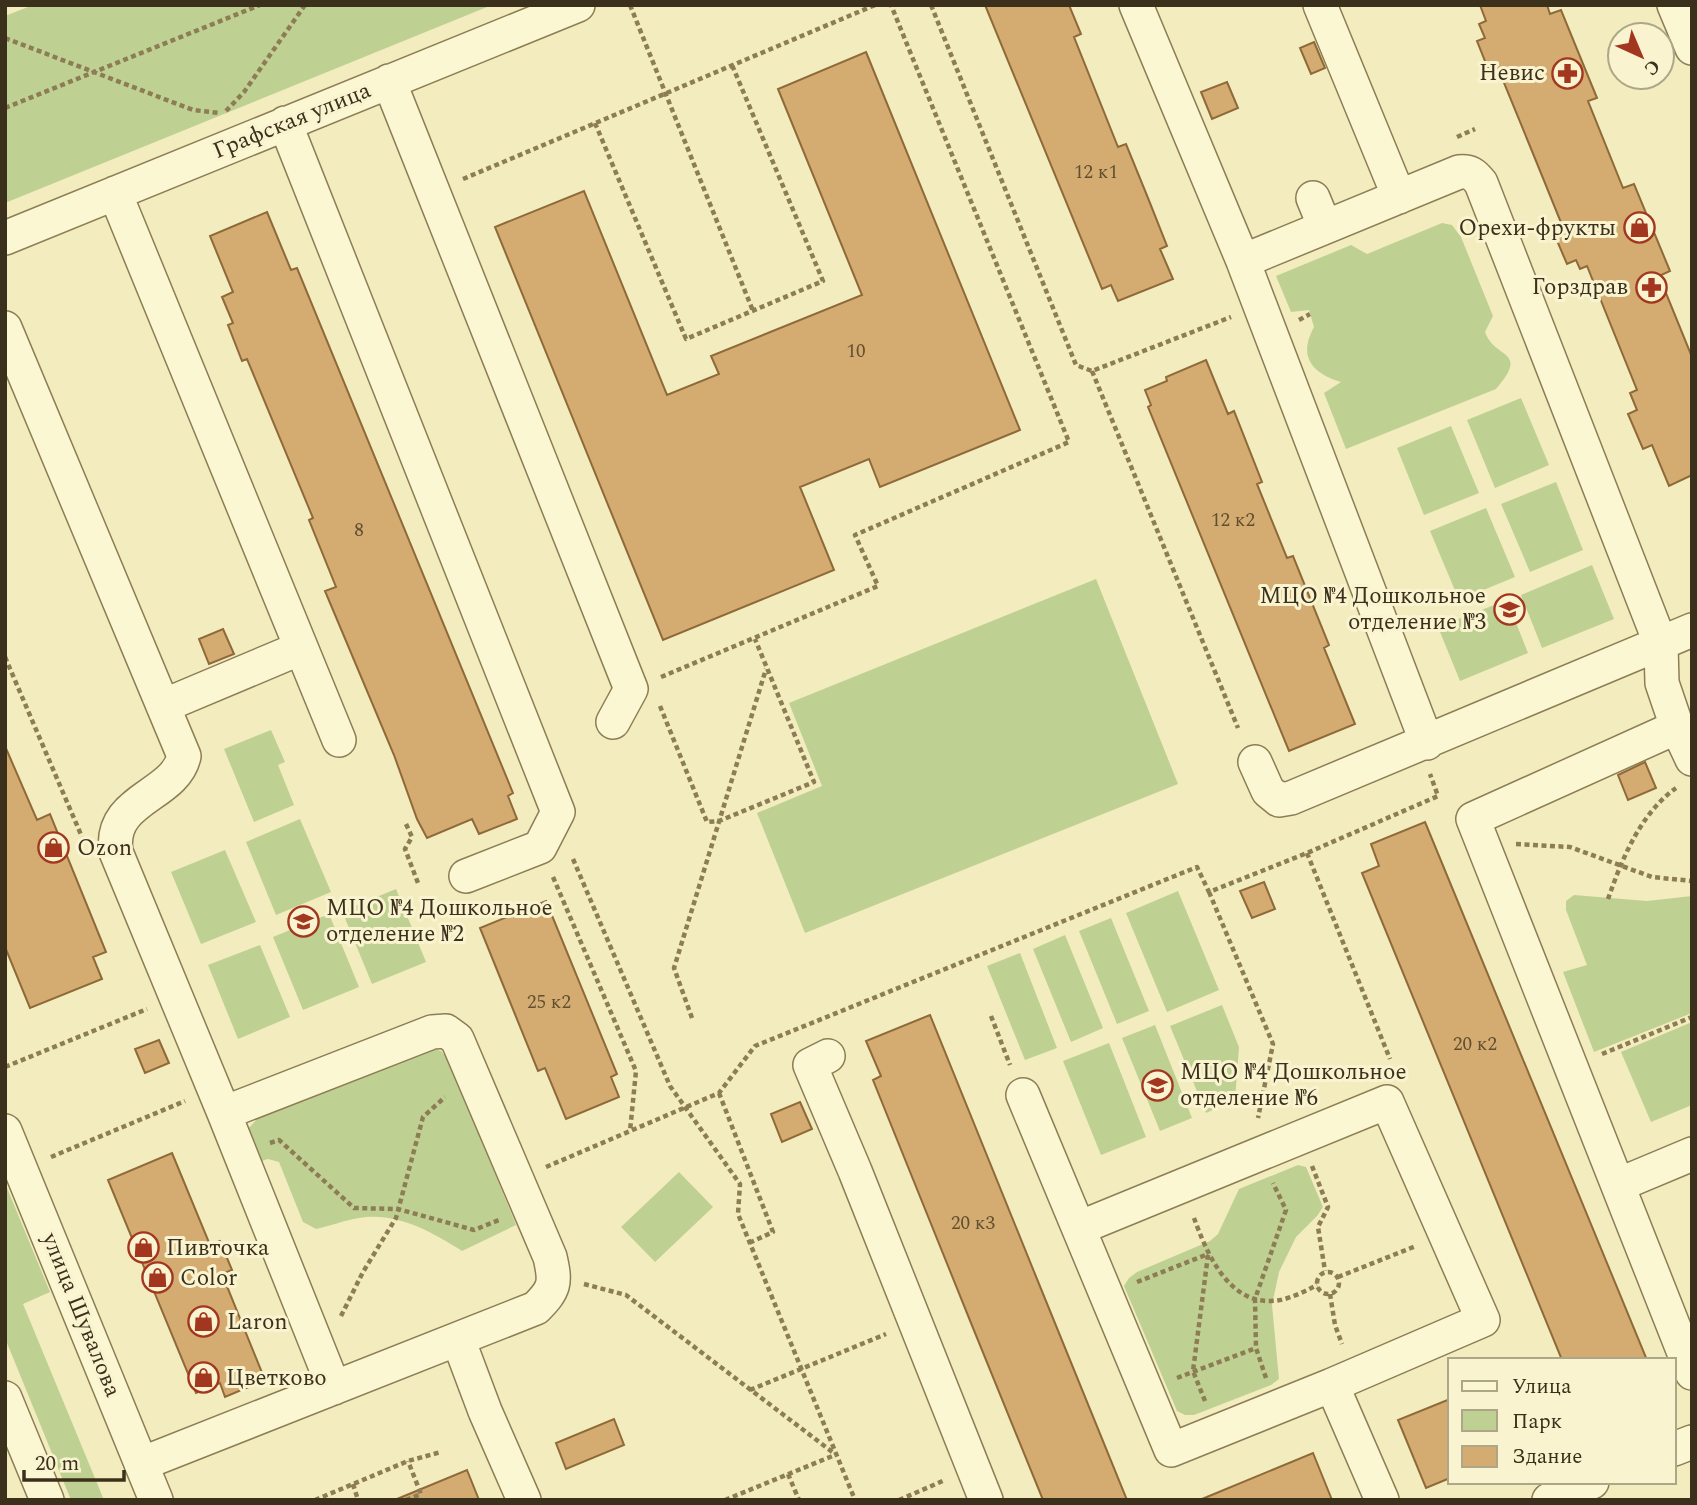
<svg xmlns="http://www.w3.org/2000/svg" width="1697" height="1505" font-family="Spectral,serif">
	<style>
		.green { fill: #bfd192 }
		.building { fill: #d4ac71; stroke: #8f6a39; stroke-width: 2 }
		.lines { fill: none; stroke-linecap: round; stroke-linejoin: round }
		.minor-casing { stroke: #8d7d55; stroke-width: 36 }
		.path { stroke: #8d7d55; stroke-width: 4.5; stroke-dasharray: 5 3.5; stroke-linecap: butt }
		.minor { stroke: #fcf7d3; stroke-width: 33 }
		.labels { text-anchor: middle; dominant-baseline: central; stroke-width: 6; stroke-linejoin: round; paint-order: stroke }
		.number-label { font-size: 19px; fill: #614f30 }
		.poi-label { font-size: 23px; fill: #3b301b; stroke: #f9f4cf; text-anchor: start }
		.street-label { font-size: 23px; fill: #3b301b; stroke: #f9f4cf }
	</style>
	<rect width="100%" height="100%" fill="#f2ecbf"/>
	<!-- green -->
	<path class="green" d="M33 5H492L5 203V16Z
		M1442 223 1452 225 1461 237 1493 316 1485 332C1495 360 1530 349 1496 389L1346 449 1324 393 1341 382C1311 373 1298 356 1314 327L1309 310 1291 312 1276 276 1351 245 1367 254Z
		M1521 398 1549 465 1495 488 1467 420Z
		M1451 426 1479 493 1424 515 1397 448Z
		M1556 482 1583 550 1530 572 1501 504Z
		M1486 508 1515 577 1459 600 1430 531Z
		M1592 565 1614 619 1542 648 1521 595Z
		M1096 579 1178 784 805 933 757 813 822 786 789 703Z
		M1507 600 1528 653 1460 681 1438 627Z
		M271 730 285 762 278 765 294 805 254 822 224 749Z
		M300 819 331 892 276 915 246 842Z
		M225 850 256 922 201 944 171 872Z
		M396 889 426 962 372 984 342 911Z
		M1178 891 1219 990 1167 1012 1126 913Z
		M1574 895 1647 901 1692 896V1013L1594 1052 1563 972 1587 965 1566 910V901Z
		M329 914 359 987 303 1010 273 937Z
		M1111 918 1149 1011 1117 1024 1079 931Z
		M1065 935 1103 1028 1071 1042 1033 949Z
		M260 945 290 1017 238 1039 208 965Z
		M1020 953 1057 1048 1025 1060 987 966Z
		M1222 1005 1239 1047 1235 1100 1206 1113 1170 1026Z
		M1692 1022V1105L1651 1122 1621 1052Z
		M1155 1025 1192 1118 1160 1131 1122 1038Z
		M1109 1043 1146 1137 1101 1155 1063 1061Z
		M427 1047 441 1051 449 1060 516 1225 462 1251C430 1231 397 1212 359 1218 345 1220 330 1226 316 1229L303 1222 279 1162 268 1159 255 1163 248 1129 260 1116Z
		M1298 1165 1306 1167 1323 1207 1317 1216 1296 1237 1279 1272 1272 1305 1279 1379 1271 1385 1194 1415H1185L1177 1411 1124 1286 1129 1278 1137 1272 1210 1241 1218 1234 1239 1189Z
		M679 1172 713 1207 655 1262 621 1227Z
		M5 1183 50 1292 23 1304 104 1500H71L5 1338Z"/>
	<!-- building -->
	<path class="building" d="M985 5H1069L1081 34 1074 37 1118 147 1126 144 1148 198 1167 246 1160 249 1173 279 1118 301 1111 285 1102 289Z
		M1480 5H1547L1550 14 1561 10 1597 98 1588 101 1623 188 1634 184 1670 271 1659 276 1692 357V475L1669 486 1652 445 1643 449 1628 414 1637 410 1630 393 1637 390 1587 266 1580 269 1576 260 1567 264 1552 229 1562 225 1534 156 1500 73 1491 76 1477 41 1485 38 1479 24 1486 21Z
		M1314 42 1325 68 1311 74 1300 48Z
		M866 52 1020 430 880 487 869 459 800 487 834 570 663 640 495 227 584 191 667 395 719 374 711 356 862 295 778 89Z
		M1227 82 1238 108 1212 119 1201 92Z
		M267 212 291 270 297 268 513 793 508 796 517 819 479 834 472 819 427 838 417 819 394 755 325 591 336 587 309 520 313 518 247 359 242 361 228 325 233 323 222 297 233 292 210 236Z
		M1206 360 1228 414 1234 411 1262 482 1257 484 1287 558 1293 556 1329 645 1324 648 1355 724 1289 751 1148 407 1151 405 1145 390 1167 381 1166 377Z
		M223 629 234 654 209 664 199 639Z
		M5 746 37 820 50 814 106 952 93 957 102 979 30 1008 5 947Z
		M1645 762 1656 788 1628 800 1618 775Z
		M1425 822 1647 1360H1562L1362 873 1379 866 1371 844Z
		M1264 882 1275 909 1252 918 1240 891Z
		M546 901 617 1074 611 1077 619 1097 566 1119 545 1068 538 1071 480 928Z
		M930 1015 1037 1279 1127 1500H1043L971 1323 873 1080 881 1076 866 1041Z
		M159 1040 169 1063 145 1073 135 1049Z
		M800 1102 812 1129 782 1142 771 1114Z
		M172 1153 210 1245 220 1241 232 1270 222 1274 265 1380 225 1397 220 1383 196 1393 108 1180Z
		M1450 1399V1478L1426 1488 1398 1420Z
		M614 1419 624 1445 566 1469 556 1443Z
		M1313 1453 1332 1500H1202V1499Z
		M467 1470 479 1500H397V1499Z"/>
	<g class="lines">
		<defs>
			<path id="minor" d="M1136 5 1243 261 1427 743
				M1320 5 1399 197
				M1674 5 1692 48
				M389 81 631 689 613 722
				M285 123 558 812 540 847 466 876
				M115 193 339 740
				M1313 198 1325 227
				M5 238 578 5
				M1243 261 1459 172C1470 171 1474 174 1481 183L1661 645 1662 683 1677 727 1692 759
				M5 328 184 756C175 797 108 798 116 852L224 1113 334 1388
				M163 706 301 648
				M1677 727 1473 819 1692 1373
				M1255 762 1268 791 1279 800 1291 798 1692 630
				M828 1056 810 1065 855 1171 986 1500
				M1023 1095 1171 1450 1332 1385
				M5 1131 156 1500
				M1618 1185 1692 1154
				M1079 1228 1387 1102 1483 1320 1332 1385 1382 1500
				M458 1339 485 1411 524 1500
				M5 1398 47 1500
				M1674 1449 1692 1442
				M141 1464 536 1308C555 1289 556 1283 550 1257L457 1039 446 1031 432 1032 224 1113
				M1549 1500 1592 1482"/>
		</defs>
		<!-- minor casing -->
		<use href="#minor" class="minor-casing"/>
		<!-- path -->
		<path class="path" d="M630 5 753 311
			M931 5 1076 365 1092 371 1231 317
			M5 38 193 110 219 113
			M5 108 260 5
			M226 111 244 92 305 5
			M595 123 686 339 823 281 732 65
			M1457 137 1475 129
			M463 179 875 5
			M1299 320 1310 314
			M1092 371 1238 728
			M5 657 82 837
			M661 677 878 586 855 535 1069 442 891 5
			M660 706 707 822 719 821 814 782 755 639
			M406 824 412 837 405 849 418 883
			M1516 844 1570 847 1652 877 1692 881
			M1307 853 1390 1059
			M573 859 670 1086 740 1184 738 1214 855 1500
			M553 877 636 1071 630 1131
			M1209 892 1273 1044 1258 1118
			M1608 899C1622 859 1640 814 1676 788
			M991 1016 1010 1065
			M692 1018 674 968 766 669
			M1602 1054 1692 1017
			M5 1067 147 1009
			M719 1093 773 1232 749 1243
			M270 1143 279 1140 354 1208 398 1209 474 1230 499 1220
			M51 1157 185 1101
			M1312 1166 1328 1207 1318 1227 1325 1271
			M546 1167 719 1093 755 1046 1197 867 1209 892 1307 853 1438 796 1430 774
			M1194 1218C1206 1251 1227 1302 1270 1301 1287 1301 1303 1292 1317 1285
			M1317 1283a11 11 0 1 1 22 0a11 11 0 1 1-22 0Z
			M1338 1277 1416 1246
			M1137 1282 1208 1254
			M584 1284 626 1295 835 1454
			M1330 1294 1335 1325 1342 1344
			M341 1316 363 1272 396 1218 423 1117 445 1097
			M1177 1378 1256 1348
			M1266 1378 1256 1348 1255 1299 1286 1210 1273 1183
			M750 1390 886 1334
			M1205 1401 1193 1371 1208 1255
			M788 1474 799 1500
			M353 1484 358 1500
			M315 1500 408 1461 441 1452
			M406 1500 421 1494 408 1461
			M725 1500 835 1455
			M899 1500 945 1480"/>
		<!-- minor -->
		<use href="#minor" class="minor"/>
	</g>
	<!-- icons -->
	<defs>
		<symbol id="pharmacy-ring" viewBox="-11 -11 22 22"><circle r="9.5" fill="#f9f4cf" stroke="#a2361f" stroke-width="1.5"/><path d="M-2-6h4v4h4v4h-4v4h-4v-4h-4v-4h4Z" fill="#a2361f"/></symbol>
		<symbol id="shop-ring" viewBox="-11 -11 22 22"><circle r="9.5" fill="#f9f4cf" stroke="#a2361f" stroke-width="1.5"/><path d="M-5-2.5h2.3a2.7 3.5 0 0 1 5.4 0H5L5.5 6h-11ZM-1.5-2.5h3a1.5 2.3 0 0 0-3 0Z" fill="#a2361f"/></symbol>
		<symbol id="school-ring" viewBox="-11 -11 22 22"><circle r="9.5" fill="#f9f4cf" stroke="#a2361f" stroke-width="1.5"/><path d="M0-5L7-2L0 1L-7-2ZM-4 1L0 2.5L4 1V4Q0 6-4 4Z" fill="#a2361f"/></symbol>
	</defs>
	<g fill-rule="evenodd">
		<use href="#pharmacy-ring" x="1550" y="56" width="35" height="35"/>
		<use href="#shop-ring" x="1622" y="210" width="35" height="35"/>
		<use href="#pharmacy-ring" x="1634" y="270" width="35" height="35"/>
		<use href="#school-ring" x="1492" y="592" width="35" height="35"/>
		<use href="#shop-ring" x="36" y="830" width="35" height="35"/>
		<use href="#school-ring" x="286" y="904" width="35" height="35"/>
		<use href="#school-ring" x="1140" y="1068" width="35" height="35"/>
		<use href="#shop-ring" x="126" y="1230" width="35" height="35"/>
		<use href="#shop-ring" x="140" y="1260" width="35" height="35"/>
		<use href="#shop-ring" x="186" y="1304" width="35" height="35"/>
		<use href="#shop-ring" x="186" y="1360" width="35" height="35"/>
	</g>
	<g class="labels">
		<!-- number labels -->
		<g class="number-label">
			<text x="1096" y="172">12 к1</text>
			<text x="856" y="351">10</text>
			<text x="1233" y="520">12 к2</text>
			<text x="359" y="530">8</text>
			<text x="549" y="1002">25 к2</text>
			<text x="1475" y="1044">20 к2</text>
			<text x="973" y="1223">20 к3</text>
		</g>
		<!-- poi labels -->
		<g class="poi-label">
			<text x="1545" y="73" text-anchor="end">Невис</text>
			<text x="1616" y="228" text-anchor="end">Орехи-фрукты</text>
			<text x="1628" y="287" text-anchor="end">Горздрав</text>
			<text x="1486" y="596" text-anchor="end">МЦО №4 Дошкольное<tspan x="1486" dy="26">отделение №3</tspan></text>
			<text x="77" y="848">Ozon</text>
			<text x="326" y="908">МЦО №4 Дошкольное<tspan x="326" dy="26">отделение №2</tspan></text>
			<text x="1180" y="1072">МЦО №4 Дошкольное<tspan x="1180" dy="26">отделение №6</tspan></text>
			<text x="166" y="1248">Пивточка</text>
			<text x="180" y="1278">Color</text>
			<text x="227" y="1322">Laron</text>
			<text x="226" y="1378">Цветково</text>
		</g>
		<!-- street labels -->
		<g class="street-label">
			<text transform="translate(292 121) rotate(-22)">Графская улица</text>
			<text transform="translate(81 1315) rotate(68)">улица Шувалова</text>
		</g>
	</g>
	<!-- border -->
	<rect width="1697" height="1505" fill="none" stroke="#3b301b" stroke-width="14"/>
	<!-- legend -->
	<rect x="1448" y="1358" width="228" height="126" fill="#f9f4cf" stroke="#ada687" stroke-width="2"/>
	<rect x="1462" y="1381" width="35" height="10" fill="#fcf7d3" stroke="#ada687" stroke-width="2"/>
	<text x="1512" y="1393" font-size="21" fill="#3b301b">Улица</text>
	<rect x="1462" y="1410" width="35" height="21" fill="#bfd192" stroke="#ada687" stroke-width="2"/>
	<text x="1512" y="1428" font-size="21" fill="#3b301b">Парк</text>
	<rect x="1462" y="1446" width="35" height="21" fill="#d4ac71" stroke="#ada687" stroke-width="2"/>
	<text x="1512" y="1463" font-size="21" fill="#3b301b">Здание</text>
	<!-- north arrow -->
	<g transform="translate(1641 56) rotate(136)"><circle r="33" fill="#f9f4cf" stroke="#ada687" stroke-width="2"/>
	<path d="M0-5L12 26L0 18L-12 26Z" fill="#a2361f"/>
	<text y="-10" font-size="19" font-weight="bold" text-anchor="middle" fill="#3b301b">С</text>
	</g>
	<!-- scale -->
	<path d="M24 1470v10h100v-10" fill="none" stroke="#3b301b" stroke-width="3.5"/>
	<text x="35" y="1470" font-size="21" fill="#3b301b" stroke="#f9f4cf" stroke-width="5" paint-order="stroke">20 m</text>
</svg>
